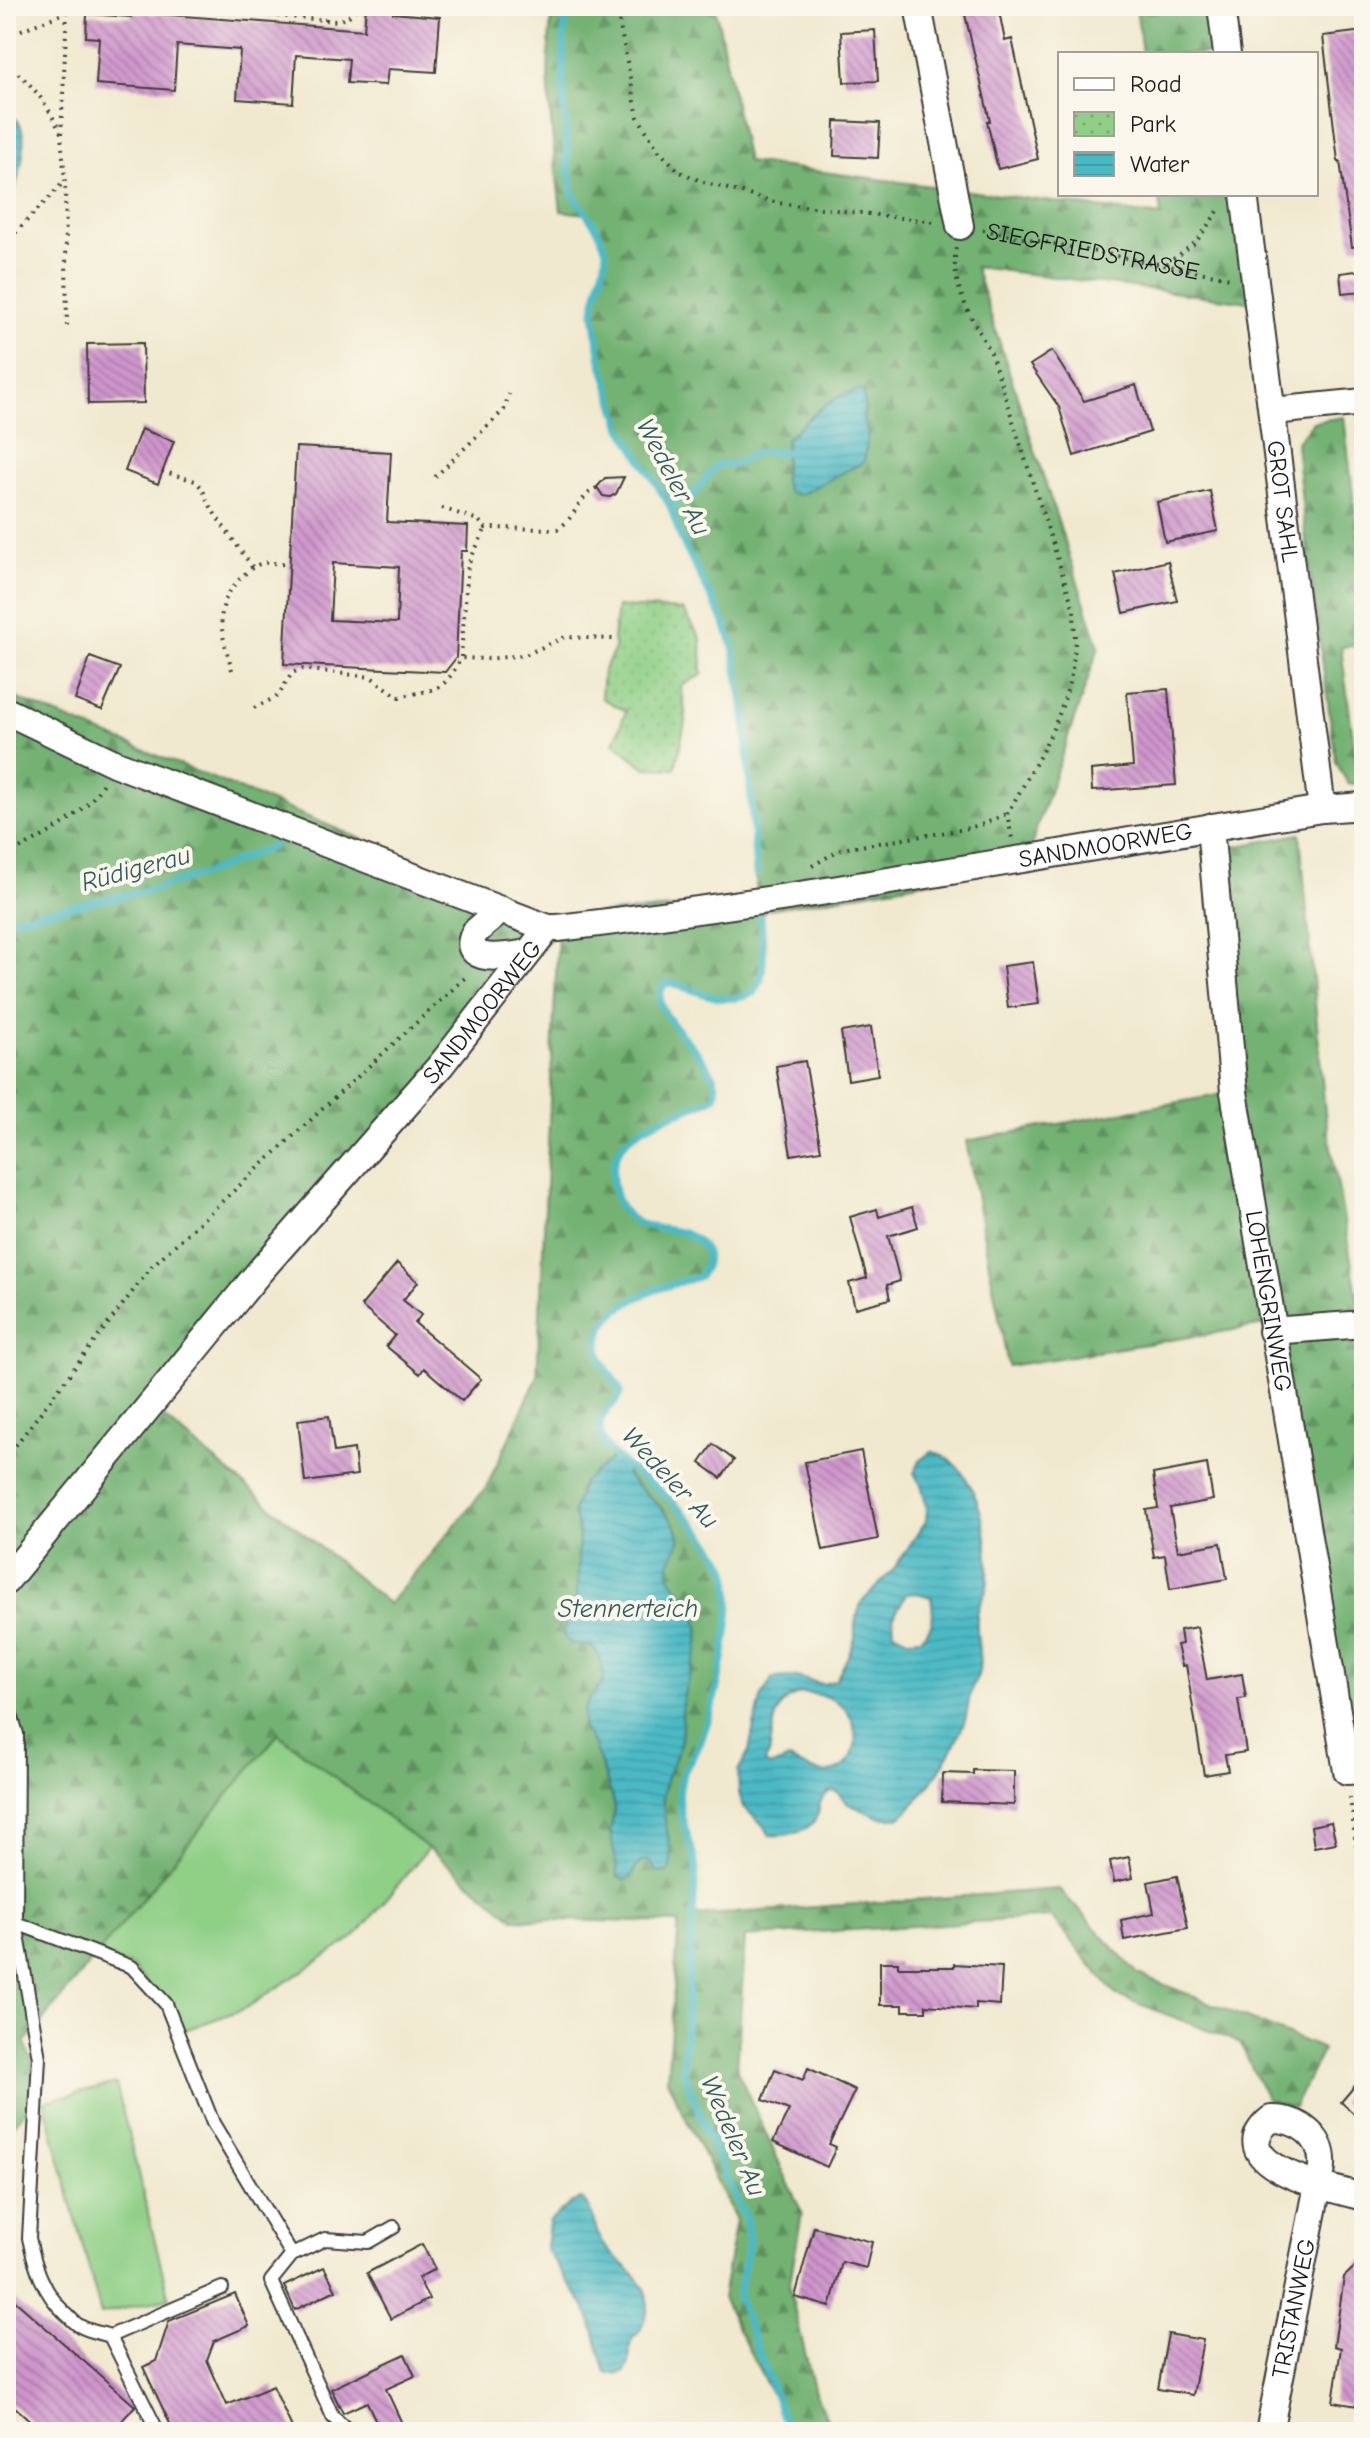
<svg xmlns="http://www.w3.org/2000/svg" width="1370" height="2438" font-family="'Comic Neue',sans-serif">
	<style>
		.grass { fill: #8fcf86; stroke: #567651; stroke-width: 2 }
		.forest { fill: url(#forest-firs); stroke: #486748; stroke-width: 2; fill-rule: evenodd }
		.park { fill: url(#park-dots); stroke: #567651; stroke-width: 2 }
		.water { fill: url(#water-rules); stroke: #346a70; stroke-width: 2; fill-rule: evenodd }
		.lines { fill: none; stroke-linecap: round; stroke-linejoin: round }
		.stream { stroke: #4bb9c4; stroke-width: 7 }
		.building { fill: url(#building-back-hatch); fill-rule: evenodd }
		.lane-casing { stroke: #3c3b37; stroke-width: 16 }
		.street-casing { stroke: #3c3b37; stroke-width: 30 }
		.path { stroke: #3c3b37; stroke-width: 4; stroke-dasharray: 2 6; stroke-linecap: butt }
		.lane { stroke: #fff; stroke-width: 12 }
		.street { stroke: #fff; stroke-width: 26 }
		.labels { text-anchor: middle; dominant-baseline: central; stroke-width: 8; stroke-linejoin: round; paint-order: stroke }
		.street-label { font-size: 24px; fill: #1c1c1c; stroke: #fbf7ec }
		.water-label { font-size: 26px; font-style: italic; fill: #2f5b5f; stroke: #fbf7ec }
	</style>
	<defs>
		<pattern id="forest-firs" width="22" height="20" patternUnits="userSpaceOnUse" patternTransform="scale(2)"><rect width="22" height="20" fill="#73b273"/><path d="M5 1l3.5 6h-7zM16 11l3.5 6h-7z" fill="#5e905e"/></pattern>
		<pattern id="park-dots" width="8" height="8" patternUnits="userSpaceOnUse" patternTransform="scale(2)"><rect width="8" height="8" fill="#8fcf86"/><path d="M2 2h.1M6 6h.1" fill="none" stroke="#7bb173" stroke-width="1.8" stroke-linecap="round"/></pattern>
		<pattern id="water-rules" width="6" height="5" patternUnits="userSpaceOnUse" patternTransform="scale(2)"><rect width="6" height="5" fill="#4bb9c4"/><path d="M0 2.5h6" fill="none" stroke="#419ea8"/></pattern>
		<pattern id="building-back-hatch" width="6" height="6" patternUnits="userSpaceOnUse" patternTransform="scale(2)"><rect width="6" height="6" fill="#cf95cc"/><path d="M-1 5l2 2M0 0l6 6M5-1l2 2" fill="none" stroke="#a779a5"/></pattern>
	</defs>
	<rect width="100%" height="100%" fill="#fbf7ec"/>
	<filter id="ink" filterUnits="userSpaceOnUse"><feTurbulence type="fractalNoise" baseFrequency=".0125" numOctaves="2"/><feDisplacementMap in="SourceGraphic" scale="16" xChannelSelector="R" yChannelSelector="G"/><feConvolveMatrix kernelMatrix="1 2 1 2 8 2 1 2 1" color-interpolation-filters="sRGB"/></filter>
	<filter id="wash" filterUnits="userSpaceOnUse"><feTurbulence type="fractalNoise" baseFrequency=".006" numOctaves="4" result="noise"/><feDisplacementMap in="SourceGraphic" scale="32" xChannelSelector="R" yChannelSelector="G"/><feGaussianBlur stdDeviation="1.8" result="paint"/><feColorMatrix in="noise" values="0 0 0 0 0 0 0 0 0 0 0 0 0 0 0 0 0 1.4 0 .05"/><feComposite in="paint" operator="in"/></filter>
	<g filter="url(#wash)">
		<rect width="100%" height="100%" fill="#f1e9cf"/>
		<!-- grass -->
		<path class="grass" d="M278 1734 428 1848 356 1936 246 2008 185 2030 166 2004 132 1967 96 1954Z
			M116 2084 169 2298 101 2314 44 2101Z"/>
		<!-- forest -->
		<path class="forest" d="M553 6H715L747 162 1161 216 1159 194H1244L1258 303 975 267 1099 647 1036 830 1026 864 765 910 761 917 763 958 761 981 755 992C719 1008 704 992 671 984L665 985C639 1016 727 1059 715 1097 676 1119 604 1124 614 1186 616 1200 623 1214 636 1221 663 1235 685 1223 707 1253L703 1272 698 1277C663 1287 589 1305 600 1354 603 1370 616 1378 621 1392 616 1406 600 1411 600 1427 599 1456 646 1476 665 1494 682 1510 719 1549 726 1569 739 1607 715 1699 702 1736 696 1753 683 1767 680 1786 677 1804 681 1822 687 1839 689 1847 694 1854 695 1862 698 1879 695 1899 693 1916L1059 1889 1138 1974 1323 2049 1294 2107 1267 2100 1240 2043 1116 1995 1051 1917 745 1937 737 2070 802 2213 789 2287 815 2393 833 2432H791L722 2298 736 2220 667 2080 679 1923 514 1919 428 1848 278 1734 25 2042 42 2090 6 2134V694L553 917 757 902C755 851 752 801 747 751 744 709 741 665 725 626 713 596 694 569 681 539 674 523 670 505 661 489 651 472 637 457 627 439 615 416 608 389 602 364 598 346 593 323 595 304 600 261 618 256 586 214L561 211C553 142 542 74 553 6ZM865 408 863 420 867 435 784 469 786 439 820 409ZM558 930 537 1378 486 1488 389 1604 148 1405Z
			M1136 6H1220L1226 54H1142Z
			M1344 417 1364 590V644L1341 647 1359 784H1348L1336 762 1305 533 1296 443 1313 422Z
			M1300 834 1325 1113 1364 1333V1770L1347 1771 1271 1324 1008 1366 966 1141 1234 1092 1212 851Z"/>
		<!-- park -->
		<path class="park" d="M617 607 683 610 701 639 702 675 681 686 686 718 675 769 646 768 614 743 626 711 601 698 603 671 615 649 613 639Z"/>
		<!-- water -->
		<path class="water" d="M6 113C10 116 14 117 17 120 33 139 16 190 6 209Z
			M863 390 865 408 863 420 868 435 864 462 799 495 788 492 784 482 786 439C808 420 833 392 863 390Z
			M931 1451C979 1462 993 1546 987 1587 985 1596 980 1602 978 1610 973 1629 982 1651 979 1671 978 1677 974 1682 972 1688 968 1700 968 1712 964 1723 952 1755 925 1797 899 1818H881L848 1804 837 1792 831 1791C815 1801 823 1805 816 1818 808 1833 786 1836 770 1835L763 1825 743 1807 739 1792 738 1771 749 1751 754 1726 762 1696 773 1678 796 1677 823 1684 836 1680 850 1652 855 1638V1623L861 1603 893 1570 926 1521 927 1509 922 1487 914 1473 920 1461ZM917 1593 931 1597C934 1615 935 1625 921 1638L908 1639 894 1632 893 1618 906 1594ZM802 1693C817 1694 832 1696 843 1707 862 1725 861 1767 830 1772 817 1775 801 1765 789 1759L772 1766 767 1765 765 1761 769 1754C774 1729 772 1699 802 1693Z
			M615 1456 629 1467 626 1475C639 1488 682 1521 679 1540 678 1552 665 1562 670 1575 676 1590 692 1600 696 1616 705 1646 688 1671 683 1700 681 1716 684 1733 679 1748 674 1764 664 1778 663 1794 661 1819 673 1843 671 1868L668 1872 657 1873 650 1861H642L636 1867 631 1878 625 1880 617 1876V1867L610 1830 615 1809 612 1796 595 1748 583 1728V1713L588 1700 603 1682 604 1674 596 1651 590 1646 569 1643 563 1635 566 1621 577 1595 579 1533 573 1513 577 1500 583 1482Z
			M582 2199C594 2211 593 2225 600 2239 611 2259 636 2269 646 2291 651 2302 646 2322 639 2332 632 2341 636 2331 631 2342 628 2350 632 2366 624 2372 618 2375 612 2374 606 2373L591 2320 584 2305 546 2249 549 2222 572 2202Z"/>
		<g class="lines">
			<!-- stream -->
			<path class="stream" d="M567 6 564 36 563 81 568 169 574 196 598 230 606 250 605 262 595 301 594 314 601 361 622 428 670 506 681 539 725 624 733 646 745 715 756 874
				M670 506 692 496 717 465 737 464 756 452H785
				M761 917C762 940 768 971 755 992 722 1008 702 991 671 983L665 984C639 1016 727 1059 715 1097 676 1119 603 1124 614 1187 616 1199 621 1211 632 1219 654 1235 687 1222 704 1249 710 1258 705 1270 698 1277 663 1287 589 1305 600 1354 603 1370 616 1378 621 1392 616 1406 600 1411 600 1427 599 1456 646 1477 665 1495 682 1510 720 1550 727 1570 738 1608 716 1701 702 1738 695 1755 682 1769 680 1788 676 1819 694 1841 696 1870L683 2070 709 2138 746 2220 749 2242 738 2297 785 2423 791 2432
				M6 920 151 890 204 874 274 846"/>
		</g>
		<g id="blocks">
			<!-- building -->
			<path class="building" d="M366 6H394L393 13 440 17 436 72 388 69 386 85 347 83 349 59 296 55 293 103 237 99 240 50 177 45 174 90 96 84 99 38 86 37 87 14 131 17V12L364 30Z
				M963 6H998L1005 41 1012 39 1038 159 998 169 987 121H990Z
				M875 30 878 81 844 82 841 32Z
				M1364 31V246L1352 247 1340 161H1338L1323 36Z
				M835 121 880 123 878 158 834 156Z
				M1364 270V291L1342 293 1340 273Z
				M143 343 144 403 88 404 87 344Z
				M1052 351 1084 401 1136 385 1150 432 1074 456 1059 407 1030 365Z
				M141 429 174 441 158 484 125 471Z
				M296 447 391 452 387 522 468 526 467 551H461L456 658 445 672 284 664ZM333 563 399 567 397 623 330 620Z
				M624 477 616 494 610 497 603 496 597 487 605 478Z
				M1210 491 1218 531 1165 542 1157 502Z
				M1168 561 1177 601 1124 613 1115 574Z
				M90 657 120 668 102 710 75 700Z
				M1168 689 1176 785 1092 791 1091 770 1133 766 1127 692Z
				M1033 962 1039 1004 1008 1008 1003 966Z
				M871 1027 878 1075 848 1080 841 1032Z
				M805 1061 821 1150 791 1155 776 1066Z
				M912 1207 918 1227 888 1236 900 1281 887 1285 890 1299 855 1308 849 1283 867 1278 850 1217 877 1209 879 1217Z
				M397 1263 418 1282 403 1300 421 1315 415 1323 481 1379 462 1401 424 1368 420 1374 386 1346 395 1335 361 1306Z
				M329 1416 334 1452 354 1449 357 1475 305 1482 298 1420Z
				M713 1444 734 1460 721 1478 700 1463Z
				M861 1451 878 1539 823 1550 805 1462Z
				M1207 1464 1213 1500 1170 1508 1174 1530 1178 1551 1221 1543 1227 1579 1170 1589 1165 1555 1154 1557 1146 1510 1158 1508 1153 1474Z
				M1197 1627 1207 1680 1242 1674 1246 1698 1238 1699 1246 1752 1225 1755 1228 1771 1204 1775 1186 1665 1182 1666 1177 1645 1182 1644 1180 1630Z
				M973 1770 1014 1771V1805L942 1802 943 1773 973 1774Z
				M1331 1822 1336 1843 1314 1847 1311 1826Z
				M1129 1857 1133 1878 1114 1882 1110 1861Z
				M1177 1876 1188 1928 1124 1940 1121 1920 1154 1913 1148 1882Z
				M880 1962H898V1967H954V1964L1002 1967 1000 2005 976 2003V2009L926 2005V2011H903V2005H880Z
				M808 2068 855 2090 829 2144 836 2147 827 2167 773 2142 789 2110 763 2100 775 2069 803 2080Z
				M1364 2075V2123L1341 2102Z
				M814 2227 872 2242 866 2268 842 2262 830 2307 795 2297Z
				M422 2244 435 2269 418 2278 429 2299 391 2319 367 2273Z
				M1364 2258V2407L1333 2402 1341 2348 1334 2346 1344 2277Z
				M324 2267 336 2290 295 2310 284 2286Z
				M6 2293 135 2406 112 2432H43L6 2399Z
				M235 2294 249 2326 214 2341 207 2360 227 2405 273 2386 294 2432H174L143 2367 156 2361 169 2321Z
				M1168 2334 1203 2340 1193 2395 1158 2389Z
				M405 2354 415 2376 386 2389 406 2432H381L367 2402 343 2413 331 2389Z"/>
		</g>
	</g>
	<g filter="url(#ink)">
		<use href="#blocks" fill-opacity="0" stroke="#3c3b37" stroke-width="2"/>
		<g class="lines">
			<defs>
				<path id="lane" d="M6 1698 17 1734 16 1923 132 1967 166 2004 213 2123 292 2255
					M16 1923 39 2058 29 2238C35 2267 43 2292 65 2313 70 2317 74 2323 80 2326 88 2331 101 2333 110 2336
					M158 2432 110 2336 222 2288
					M350 2432 333 2417 271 2281 292 2255 325 2239 368 2242 394 2227"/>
				<g id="street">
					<path d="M918 6 960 226"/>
					<path d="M1221 6 1227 54"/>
					<path id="s2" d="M1244 194 1322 809"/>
					<path d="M1273 411 1364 402"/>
					<path id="s3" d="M6 711 114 763 548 928H558C815 898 1068 850 1322 809L1364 806"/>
					<path id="s4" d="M1210 827 1234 1092 1347 1771 1364 1770"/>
					<path d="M501 910 475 932C457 966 511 956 528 953"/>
					<path d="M1272 1331 1364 1324"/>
					<path id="s5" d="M6 1581 260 1271 441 1065 548 928"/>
					<path id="s6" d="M1269 2432 1318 2185C1320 2179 1322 2172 1322 2165 1324 2136 1297 2118 1271 2119 1215 2165 1336 2190 1364 2197"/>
				</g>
			</defs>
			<!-- lane casing -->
			<use href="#lane" class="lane-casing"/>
			<!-- street casing -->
			<use href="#street" class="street-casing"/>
			<!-- path -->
			<g class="path">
				<path d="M158 6 337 21C347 18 353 15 357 6"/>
				<path d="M616 6 638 117 658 150 680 172 703 182 778 203 935 222"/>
				<path d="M67 12 61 135 65 180 67 326"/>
				<path d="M326 20 327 6"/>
				<path d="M6 36 67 12 80 9 131 6"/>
				<path d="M6 63C32 84 46 101 60 132"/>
				<path id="s1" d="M983 230 1230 278"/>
				<path d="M6 246 17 231 64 182"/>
				<path d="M956 248C949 285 974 322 991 353L1074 610C1074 624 1076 640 1074 654 1069 711 1035 765 1007 814L1012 838"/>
				<path d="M1167 264 1196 242 1221 207"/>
				<path d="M162 471 195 481 202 488 207 500 216 516 253 568"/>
				<path d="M435 477 504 410 509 394"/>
				<path d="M442 508 478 520 486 528 557 529C576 519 579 494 599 487"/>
				<path d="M461 657 468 564 486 528"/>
				<path d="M232 670C223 635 211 611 238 581 244 574 255 564 264 563 271 562 281 564 289 565"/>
				<path d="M254 708 278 696 292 673 302 669 371 677 399 697C436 688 443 694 461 658L487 659 525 655 565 637 613 639"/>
				<path d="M6 856C40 838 84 818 103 783"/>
				<path d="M812 866 841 849 960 830 984 824 1006 814"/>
				<path d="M6 1458 152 1266 467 976"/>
				<path d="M1350 1797 1364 1909"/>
				<path d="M1361 1985 1364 1976"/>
			</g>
			<!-- lane -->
			<use href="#lane" class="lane"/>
			<!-- street -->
			<use href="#street" class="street"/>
		</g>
	</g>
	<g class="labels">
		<!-- street labels -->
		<g class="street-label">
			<text stroke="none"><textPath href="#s1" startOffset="112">SIEGFRIEDSTRASSE</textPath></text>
			<text stroke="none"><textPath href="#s2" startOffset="310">GROT SAHL</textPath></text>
			<text stroke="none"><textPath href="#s3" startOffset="1148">SANDMOORWEG</textPath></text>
			<text stroke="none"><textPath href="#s5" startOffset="742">SANDMOORWEG</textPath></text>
			<text stroke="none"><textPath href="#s4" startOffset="478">LOHENGRINWEG</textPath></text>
			<text stroke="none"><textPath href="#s6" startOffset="126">TRISTANWEG</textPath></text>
		</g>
		<!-- water labels -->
		<g class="water-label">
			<text transform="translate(673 477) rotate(62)">Wedeler Au</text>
			<text transform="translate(136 869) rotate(-15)">Rüdigerau</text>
			<text transform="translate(670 1478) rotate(47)">Wedeler Au</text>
			<text x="628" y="1609">Stennerteich</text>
			<text transform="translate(733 2136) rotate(67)">Wedeler Au</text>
		</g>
	</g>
	<!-- margin -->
	<rect width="1370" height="2438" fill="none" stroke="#fbf7ec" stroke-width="32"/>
	<!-- legend -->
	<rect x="1058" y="52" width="260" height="144" fill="#fbf7ec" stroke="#a29f99" stroke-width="2"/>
	<rect x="1074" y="78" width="40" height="12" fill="#ffffff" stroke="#a29f99" stroke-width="2"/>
	<text x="1130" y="92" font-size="24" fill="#1c1c1c">Road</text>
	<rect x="1074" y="112" width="40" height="24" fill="url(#park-dots)" stroke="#a29f99" stroke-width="2"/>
	<text x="1130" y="132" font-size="24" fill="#1c1c1c">Park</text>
	<rect x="1074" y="152" width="40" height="24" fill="url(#water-rules)" stroke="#a29f99" stroke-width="2"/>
	<text x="1130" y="172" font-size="24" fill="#1c1c1c">Water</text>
</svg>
